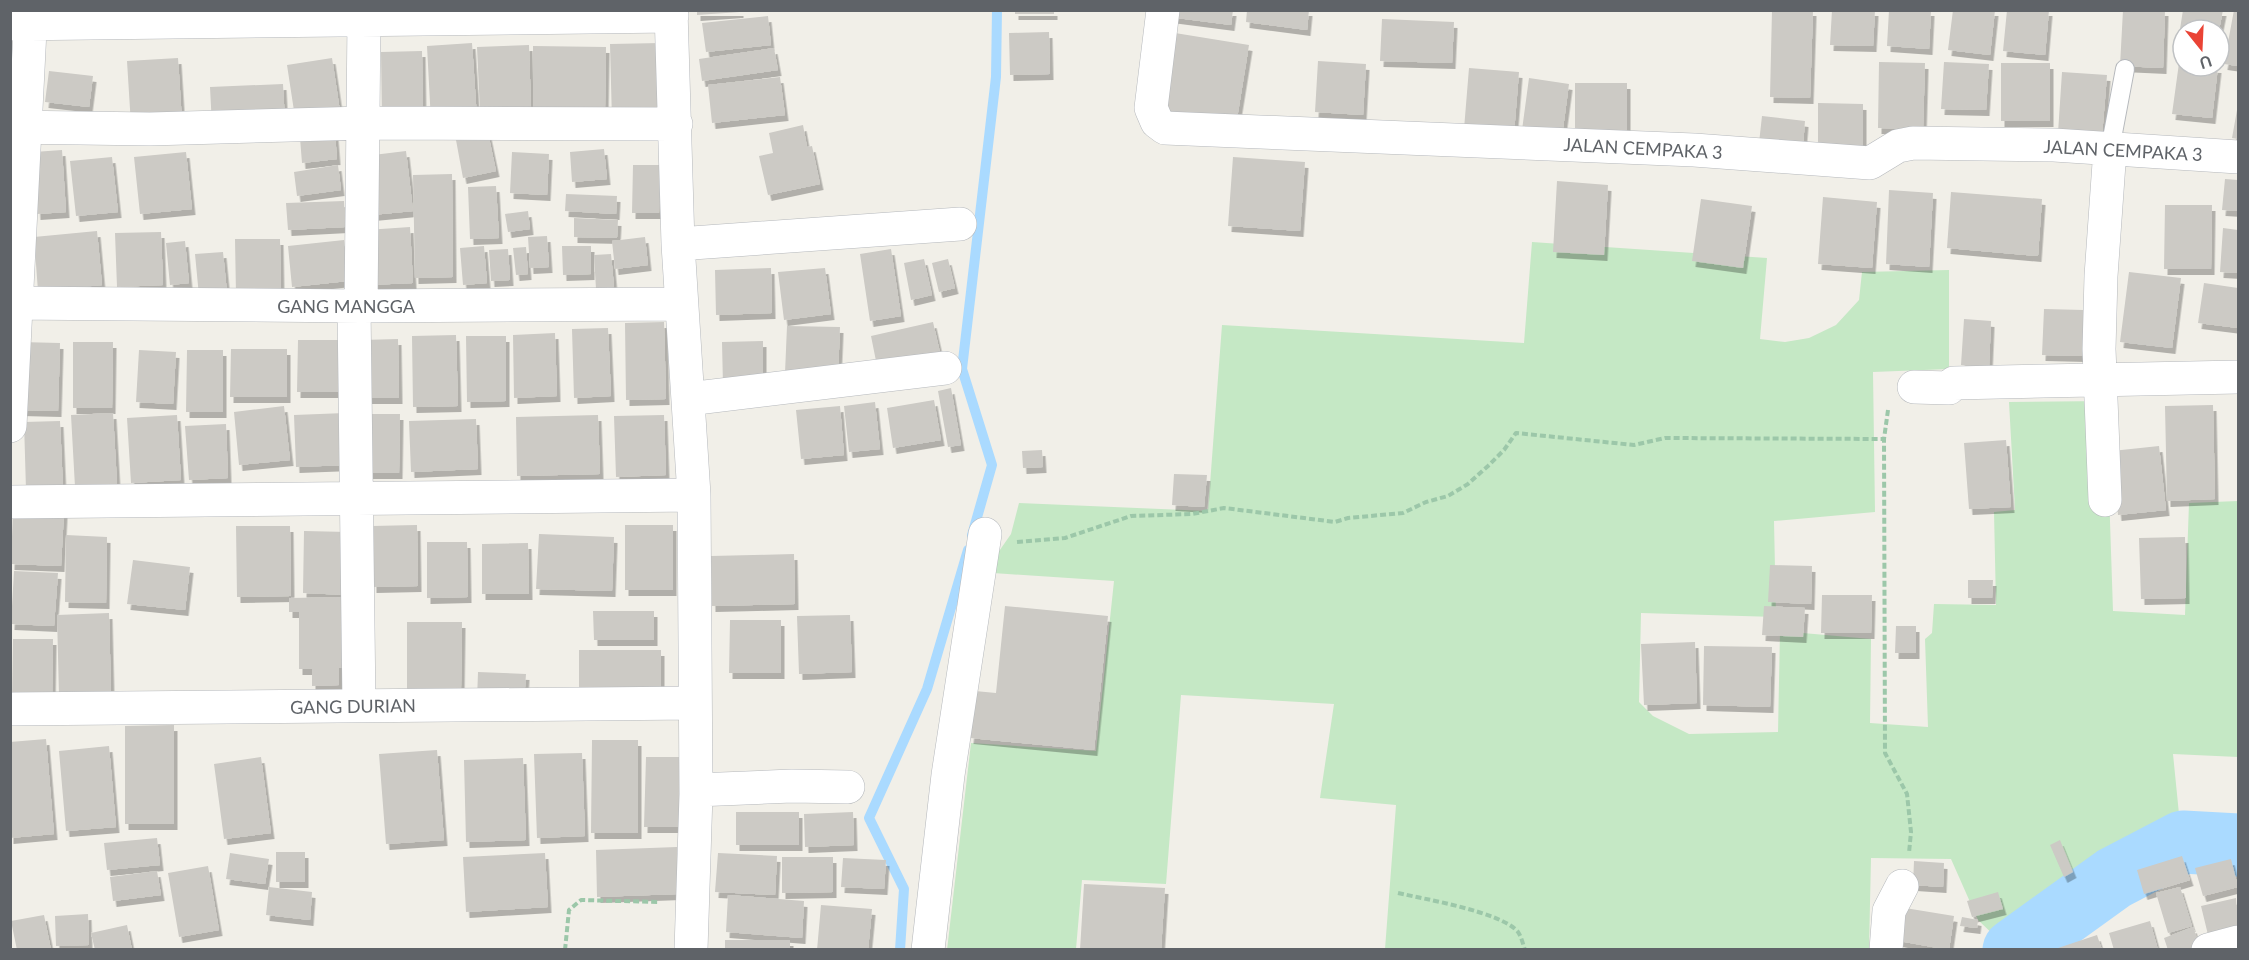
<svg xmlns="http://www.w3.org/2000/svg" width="2249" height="960" font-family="Lato,sans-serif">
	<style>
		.green { fill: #c5e8c5 }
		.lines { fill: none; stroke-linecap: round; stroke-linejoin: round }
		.stream { stroke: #aadaff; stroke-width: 10 }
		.river { stroke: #aadaff; stroke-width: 63 }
		.building { fill: #cccac5; filter: url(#shadow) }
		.service-casing { stroke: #b5b8bc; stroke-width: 20 }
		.minor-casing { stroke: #b5b8bc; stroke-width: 34 }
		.path { stroke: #9cc7a9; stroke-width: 4; stroke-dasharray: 6 3; stroke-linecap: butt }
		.service { stroke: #fff; stroke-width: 18 }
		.minor { stroke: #fff; stroke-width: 33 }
		.labels { text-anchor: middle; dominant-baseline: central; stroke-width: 4.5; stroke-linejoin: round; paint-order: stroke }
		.street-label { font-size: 18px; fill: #5f6368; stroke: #fff }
	</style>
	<defs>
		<filter id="shadow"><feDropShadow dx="3.5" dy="6" stdDeviation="0" flood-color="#0004"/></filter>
	</defs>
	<rect width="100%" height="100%" fill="#f1efe8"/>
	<!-- green -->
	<path class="green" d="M1532 242 1767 258 1760 339 1785 342 1809 338 1836 325 1859 300 1862 272 1949 270V369L1873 372 1875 512 1774 521 1776 617 1641 613 1639 702 1653 716 1689 734 1778 732 1780 631 1871 639 1870 723 1928 727 1925 639 1932 633 1934 604 1996 605 1994 512 2015 510 2009 402 2106 401 2113 611 2185 615 2189 503 2238 501V757L2173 754 2180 824 2160 829 1998 939 1978 920 1951 859 1871 858 1869 949H1385L1396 805 1320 798 1334 704 1181 695 1166 884 1082 880 1076 949 947 950 971 743 1096 751 1114 581 993 573 995 557 1011 534 1019 503 1208 511 1222 325 1524 343Z"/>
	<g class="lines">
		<!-- stream -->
		<path class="stream" d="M972 535 992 465 962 369 996 77 997 10
			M900 950 904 889 869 818 927 689 968 550"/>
		<!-- river -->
		<path class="river" d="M2014 950 2114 878 2183 842 2238 845"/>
	</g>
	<!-- building -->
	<path class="building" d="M697 10H740V12L697 15Z
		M1015 10H1054V14H1015Z
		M1169 10H1233L1231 25 1169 17Z
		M1247 10H1309L1307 30 1246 22Z
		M1772 10H1813L1810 98 1770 97Z
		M1832 10H1875L1873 46 1830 45Z
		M1889 10H1931L1929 49 1887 46Z
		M1953 10H1995L1990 55 1948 50Z
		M2007 10H2049L2045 55 2003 51Z
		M2123 10H2165L2163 68 2120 66Z
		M2183 10H2223L2219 30H2183V43L2178 42Z
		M2234 10H2238V66L2224 64Z
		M768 16 771 45 706 52 702 23Z
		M1382 19 1454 22 1452 63 1380 61Z
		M1049 32 1050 74 1010 75 1009 33Z
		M1175 33 1249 45 1235 131 1161 119Z
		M472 43 477 119 431 122 427 46Z
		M661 43 663 120 612 121 610 44Z
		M529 45 531 110 480 112 477 47Z
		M533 46 606 47 605 109H533Z
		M774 48 778 70 702 81 699 59Z
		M422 51 423 119 382 120 381 52Z
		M178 58 182 122 131 125 127 61Z
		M332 58 341 118 296 124 287 65Z
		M1318 61 1366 64 1363 115 1315 112Z
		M1879 62 1925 63 1923 129 1878 128Z
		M1944 62 1989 64 1986 110 1941 109Z
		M2001 63H2050V121H2001Z
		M2179 63H2183V66L2218 67 2212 118 2172 114Z
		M1469 68 1519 72 1514 133 1464 129Z
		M49 71 93 76 89 107 45 102Z
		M2062 72 2107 75 2102 136 2058 133Z
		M780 77 785 115 712 123 708 85Z
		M1529 78 1569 84 1562 136 1522 130Z
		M1575 83H1627V140H1575Z
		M283 84 285 123 212 126 210 87Z
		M1818 103 1863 104V147L1818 146Z
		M2237 110H2238V139L2232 138Z
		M1762 116 1805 121 1802 157 1758 152Z
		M803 125 807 147 812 146 820 184 768 195 759 156 773 153 769 133Z
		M488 133 496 171 463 178 456 140Z
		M335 134 337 159 302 163 300 138Z
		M604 149 607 179 572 182 570 152Z
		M62 150 66 212 37 214 34 152Z
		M406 151 413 211 372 215 365 156Z
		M186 152 192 209 140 214 134 157Z
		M512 152 549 154 547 195 510 193Z
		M112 157 118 212 76 216 70 161Z
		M1233 157 1305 162 1300 231 1228 226Z
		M338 165 341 190 297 196 294 172Z
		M633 165H660L659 213H632Z
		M452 174 453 277 415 278 413 175Z
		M2225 179 2238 180V211L2222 210Z
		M1557 181 1608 185 1604 255 1553 252Z
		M496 186 499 238 470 239 468 187Z
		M1889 190 1933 193 1929 267 1886 264Z
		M1951 192 2042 199 2038 256 1947 248Z
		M566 194 617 196 616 214 565 211Z
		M1823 197 1877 202 1872 268 1818 264Z
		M1701 199 1752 206 1743 268 1692 261Z
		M344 201 345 227 288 230 286 203Z
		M2165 205H2212L2211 269H2164Z
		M528 211 530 229 508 232 505 214Z
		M574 218 618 220 617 238 574 237Z
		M410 227 413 283 369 285 366 230Z
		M2223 228 2238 230V273L2220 272Z
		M97 231 102 285 38 291 34 237Z
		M161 232 163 285 117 287 115 233Z
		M547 236 549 267 530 268 528 237Z
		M645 237 648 265 615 269 612 241Z
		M235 239H280L281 294 236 295Z
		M344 240 348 281 292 287 288 246Z
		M185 241 189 283 170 285 166 243Z
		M484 246 487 283 463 285 460 248Z
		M562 246H591V274L563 275Z
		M526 247 528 274 516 275 513 248Z
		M508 249 510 280 491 281 489 250Z
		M891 249 901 316 870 321 860 254Z
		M223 252 227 293 199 296 195 254Z
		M611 254 614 287 596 289 594 255Z
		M924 259 932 295 911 300 904 263Z
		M948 259 955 288 939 292 932 263Z
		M771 268 772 313 716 315 715 270Z
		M825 268 831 314 784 320 778 272Z
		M2129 272 2181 278 2172 348 2120 342Z
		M2204 283 2238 288V328L2198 323Z
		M2044 309 2084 310 2083 356 2042 355Z
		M1964 319 1991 321 1989 367 1961 365Z
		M664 322 666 399 626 400 625 323Z
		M933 322 941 357 878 371 871 336Z
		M787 326 840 327 838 374 785 373Z
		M608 328 611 396 574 398 572 329Z
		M555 333 557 396 514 398 513 335Z
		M456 335 458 406 413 407 412 336Z
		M466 336H506V401L467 402Z
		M398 339 399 398H363L362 340Z
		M298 340H350V392H297Z
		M763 341V386H723L722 342Z
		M20 342 60 343 58 411 18 410Z
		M73 342H113L112 408H73Z
		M231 349H287V397H230Z
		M139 350 176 352 173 404 136 402Z
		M187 350H223V412H186Z
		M951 388 961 445 948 447 938 391Z
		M934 400 941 440 893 448 887 408Z
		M875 402 880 449 849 452 844 406Z
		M2213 405 2215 499 2167 501 2165 406Z
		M284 406 290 460 239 465 234 412Z
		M840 406 844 455 801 459 796 410Z
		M113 413 117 484 75 487 71 415Z
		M345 413 348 465 296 467 294 415Z
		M363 414H400L399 473H363Z
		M177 415 181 480 131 483 127 418Z
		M598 415 600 474 517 476 516 417Z
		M664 415 666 475 616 477 614 416Z
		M476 419 478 469 411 472 409 421Z
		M60 421 63 489 26 490 24 422Z
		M226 424 228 478 189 480 185 426Z
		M2006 440 2011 507 1969 509 1964 443Z
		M2159 446 2166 510 2118 515 2112 451Z
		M1042 450 1043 467 1023 468 1022 451Z
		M1174 474 1207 475 1204 507 1172 505Z
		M13 510 64 512 61 566 11 564Z
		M417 525 418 586 373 587 372 526Z
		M625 525H673V590H625Z
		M236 526H290L291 596 237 597Z
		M304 531 348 532 347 595 303 593Z
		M539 534 614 537 612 591 536 589Z
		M66 535 107 537 106 603 65 602Z
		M2185 537 2186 598 2141 599 2139 538Z
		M427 542H467L468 597 427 598Z
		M528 543 529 594H482V544Z
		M794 554 795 604 712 606 711 556Z
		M133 560 190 567 185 610 127 604Z
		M1770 565 1812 566 1811 604 1768 602Z
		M14 571 58 573 54 626 11 624Z
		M1968 580H1993L1992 598H1968Z
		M1822 595H1872L1871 633H1821Z
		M352 597 350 668H339V685L312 686V669H299V612H289V598Z
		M1005 606 1108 616 1094 750 970 738 975 691 996 693Z
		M1764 606 1805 608 1803 637 1762 635Z
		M593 611H654V640H594Z
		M109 613 111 694 59 696 57 615Z
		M850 615 852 672 799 674 797 616Z
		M730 620H781V673H729Z
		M407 622H462L461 689 407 690Z
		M1896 626H1916V653H1895Z
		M13 639H53L52 699H12Z
		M1695 642 1697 703 1644 705 1641 644Z
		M1704 646 1772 647 1770 707 1703 705Z
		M579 650H661V698H579Z
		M478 672 526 674 524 702 477 700Z
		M174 725V824H125V726Z
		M46 739 54 834 10 838V742Z
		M592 740H638V833H591Z
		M109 746 116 827 66 831 59 751Z
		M437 750 444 840 386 844 379 754Z
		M582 753 585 836 537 838 534 754Z
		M261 757 271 833 224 839 214 764Z
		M646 757H683L681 827H644Z
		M523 758 526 840 466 842 464 760Z
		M736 812H799V845H736Z
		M853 812 854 845 805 847 804 814Z
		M157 838 160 865 107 870 104 843Z
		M2060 840 2073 872 2064 877 2050 845Z
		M677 847 678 894 597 897 596 850Z
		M276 852H305V882H276Z
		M230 853 269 859 265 884 226 879Z
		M545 853 548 907 466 912 463 857Z
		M718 853 777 856 775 895 715 892Z
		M2182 856 2190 880 2144 894 2137 870Z
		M782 857H833V892L782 893Z
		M843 858 886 860 884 889 841 887Z
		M2231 859 2238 887 2203 896 2195 868Z
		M1914 861 1944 863 1943 887 1913 885Z
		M208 866 219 930 179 937 168 873Z
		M157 871 161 895 113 901 110 877Z
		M1084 884 1165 888 1161 950H1080Z
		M269 887 312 892 310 920 266 915Z
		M2180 887 2192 926 2168 933 2156 893Z
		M1998 892 2003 909 1972 917 1967 901Z
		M728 895 804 901 802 938 726 932Z
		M2236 898 2238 931 2209 939 2201 906Z
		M821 905 872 909 868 950H817Z
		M1905 908 1954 916 1949 950 1899 941Z
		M88 914 89 945 56 946 55 916Z
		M44 915 51 950H17L11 921Z
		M1962 917 1978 920 1977 928 1960 926Z
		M2150 921 2158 950H2114L2109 933Z
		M127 925 132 950H95L91 933Z
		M2193 927 2199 944 2185 950H2168L2164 938Z
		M2097 935 2102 950H2055V949Z
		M725 940H790V950H725Z"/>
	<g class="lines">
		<defs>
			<path id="service" d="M2110 149 2125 69"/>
			<path id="minor" d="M671 10 678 244 694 495 696 794 691 950
				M1163 10 1151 108 1157 122 1165 128 1694 150 1870 163 1898 146 1913 143 2054 145 2238 157
				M10 24 672 16
				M10 127 150 129 364 123 676 124
				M678 244 960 224
				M10 303 361 306 681 304
				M354 306 359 706
				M361 306 364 20
				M1914 387 1949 388 1954 383 2238 377
				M688 399 945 368
				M10 426 31 10
				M2105 500 2099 349 2101 276 2110 149
				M10 502 694 495
				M10 709 695 703
				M696 790 792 786 848 787
				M928 950 948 775 985 534
				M1886 950 1889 911 1902 886
				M2208 950 2238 942"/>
		</defs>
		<!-- service casing -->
		<use href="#service" class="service-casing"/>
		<!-- minor casing -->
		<use href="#minor" class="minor-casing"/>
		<!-- path -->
		<path class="path" d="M1888 410 1884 439 1885 753 1907 794 1911 832 1909 853
			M1017 542 1065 538 1131 516 1192 514 1224 508 1335 522 1348 518 1403 513 1426 502 1448 496 1468 484 1488 466 1504 450 1516 433 1634 445 1665 438 1884 439
			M1398 893C1424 899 1502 912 1518 932 1521 936 1523 944 1525 950
			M565 950 569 910 581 900 659 902"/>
		<!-- service -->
		<use href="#service" class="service"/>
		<!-- minor -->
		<use href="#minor" class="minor"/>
	</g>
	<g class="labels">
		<!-- street labels -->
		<g class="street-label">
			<text transform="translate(1643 148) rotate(3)">JALAN CEMPAKA 3</text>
			<text transform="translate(2123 150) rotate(3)">JALAN CEMPAKA 3</text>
			<text x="346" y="306">GANG MANGGA</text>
			<text transform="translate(353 706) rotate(-1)">GANG DURIAN</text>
		</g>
	</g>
	<!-- border -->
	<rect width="2249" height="960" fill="none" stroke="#5f6368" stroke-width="24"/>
	<!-- north arrow -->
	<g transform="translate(2201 48) rotate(162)"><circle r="28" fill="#ffffff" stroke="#bfc1c3" stroke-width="1.5"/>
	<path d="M0-4.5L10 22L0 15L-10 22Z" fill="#ea4335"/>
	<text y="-9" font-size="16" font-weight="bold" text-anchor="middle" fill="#5f6368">U</text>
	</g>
</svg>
